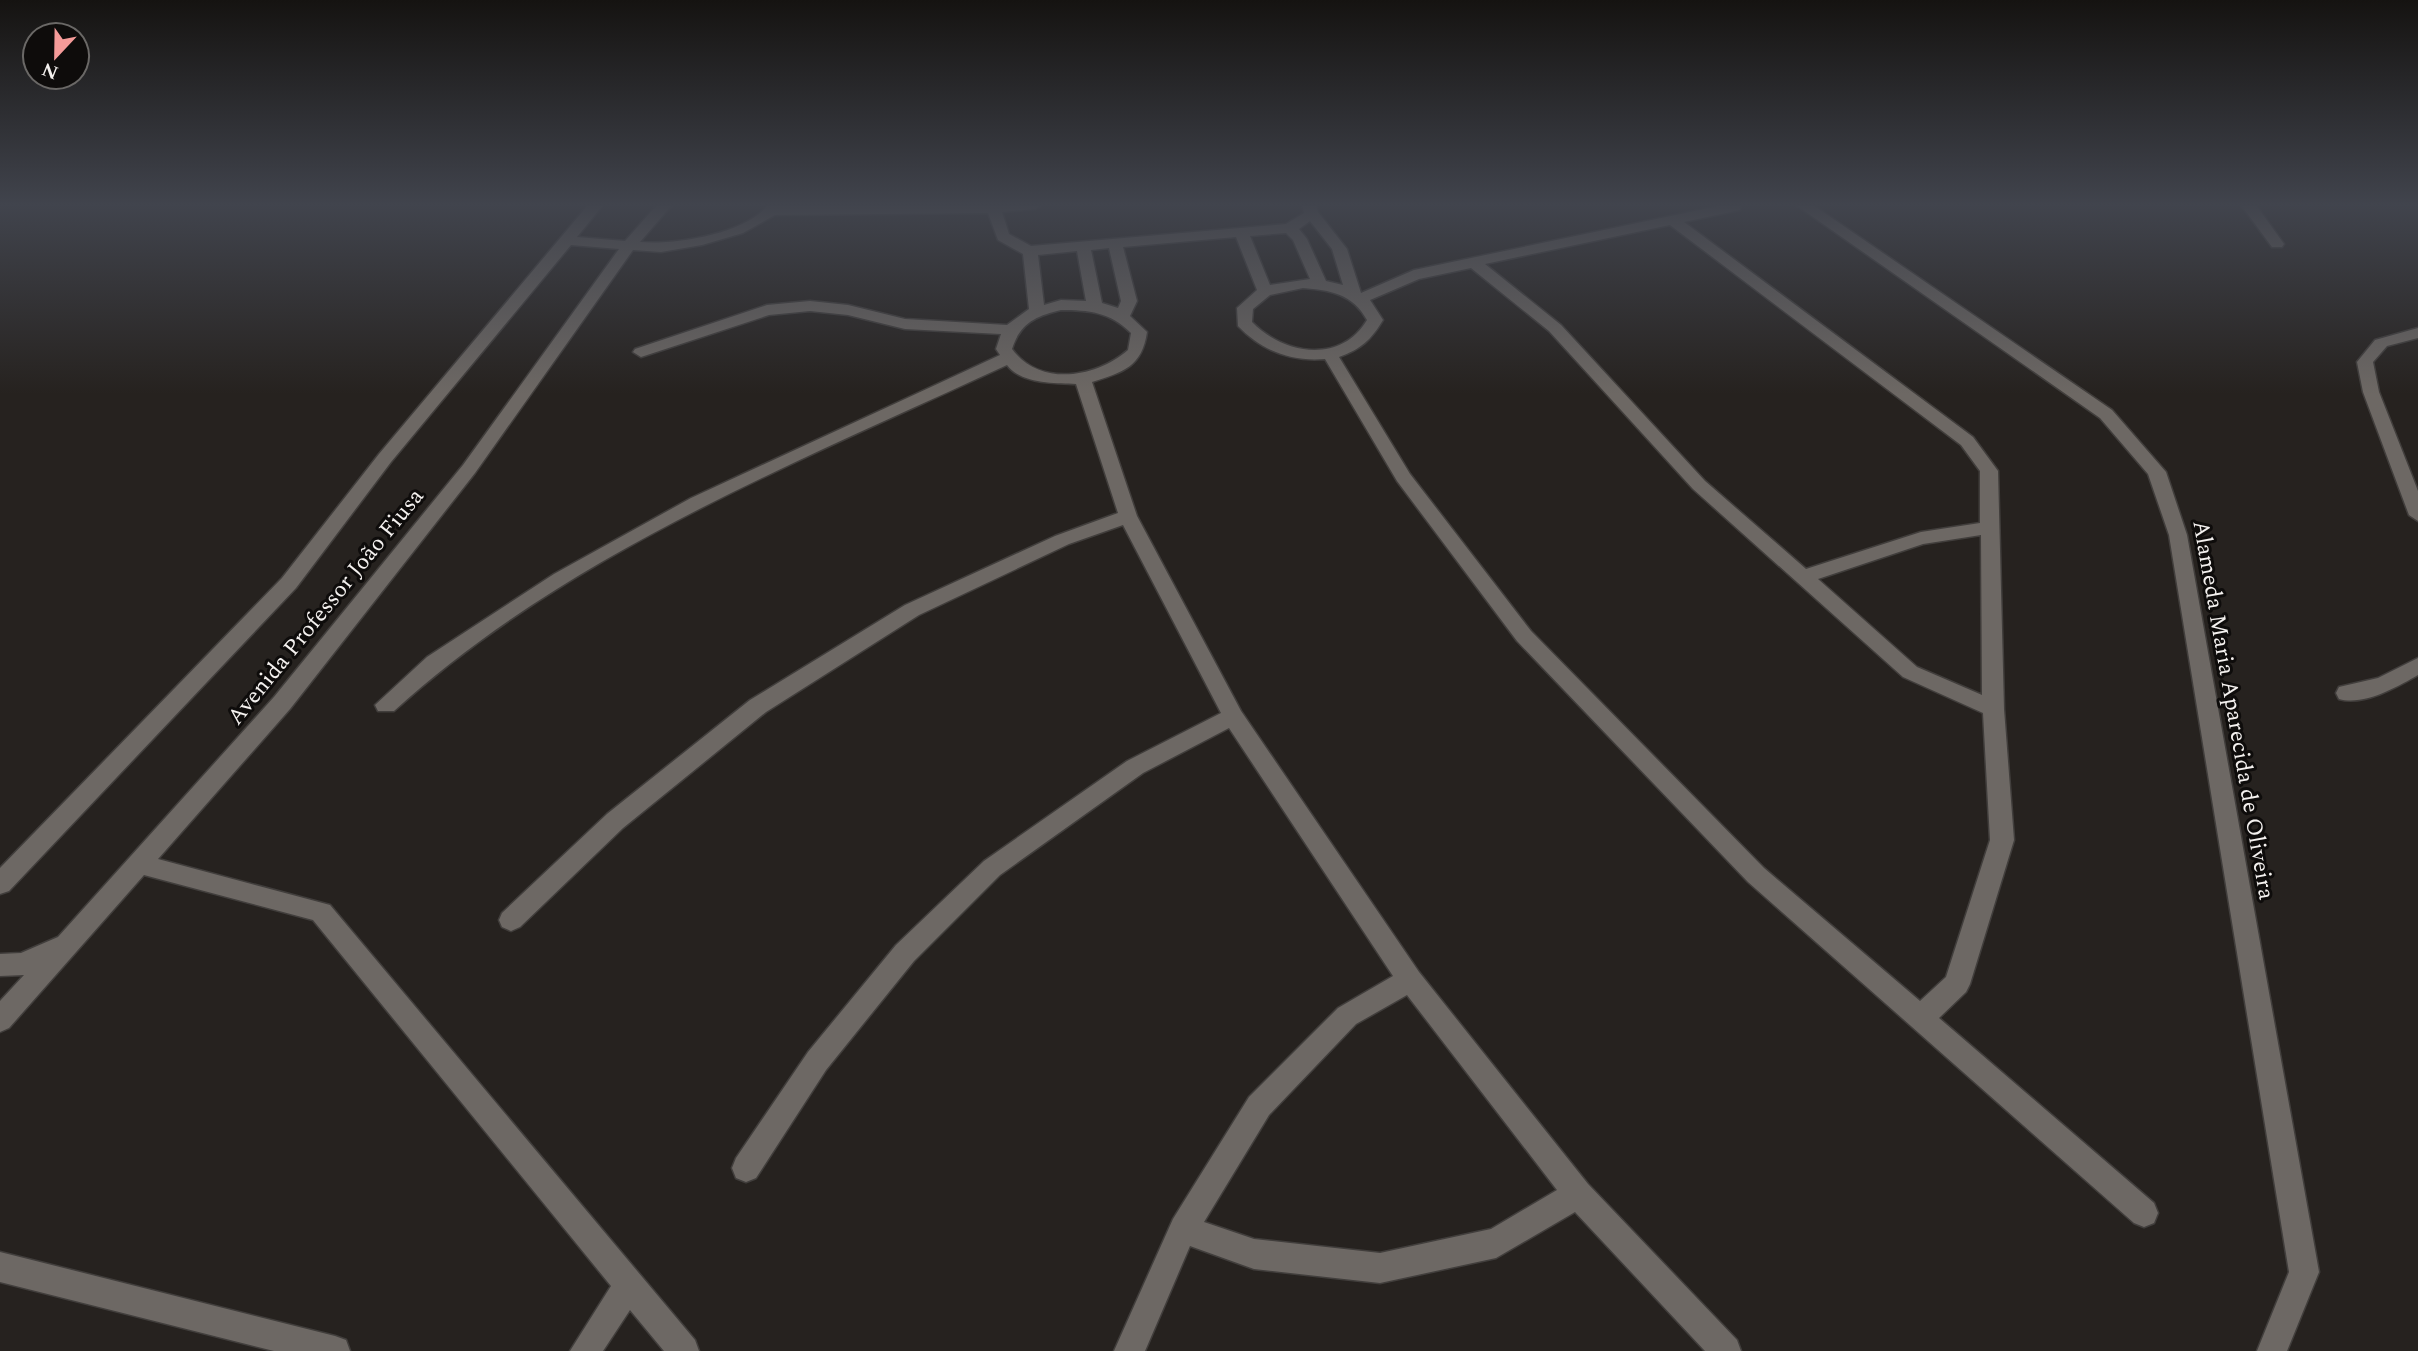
<svg xmlns="http://www.w3.org/2000/svg" width="2418" height="1351" font-family="Spectral,serif">
	<style>
		.lines { fill: none; stroke-linecap: round; stroke-linejoin: round }
		.minor-casing { stroke: #413e3c; stroke-width: 3 }
		.minor { fill: #6d6864; fill-rule: evenodd }
		.labels { text-anchor: middle; dominant-baseline: central; stroke-width: 6; stroke-linejoin: round; paint-order: stroke }
		.street-label { font-size: 23px; fill: #f4f1ef; stroke: #0e0c0b }
	</style>
	<rect width="100%" height="100%" fill="#26221f"/>
	<g class="lines">
		<defs>
			<path id="minor" d="M588 205H603L577 237 625 241 657 205H672L640 242C675 245 745 234 768 205H1042L1035 209 1002 212 1009 234 1031 246 1286 224 1304 213 1302 205H1316L1318 212 1347 249 1361 293 1414 270 1723 205H1741L1740 210 1684 222 1973 437 1998 471 2004 709 2014 840 1970 984 1966 992 1939 1018 2154 1203 2158 1213 2154 1223 2144 1227 2134 1223 1748 882 1517 641 1397 481 1325 359C1291 362 1261 350 1238 326L1237 308 1257 290 1236 237 1123 247 1137 301 1130 316 1147 332C1142 367 1123 372 1092 382L1137 516 1241 711 1419 972 1588 1184 1737 1340 1741 1351H1705L1575 1212 1496 1258 1380 1283 1254 1269 1190 1246 1145 1351H1114L1173 1219 1249 1097 1338 1008 1393 976 1229 728 1143 773 1000 875 914 961 826 1070 756 1178 746 1182 736 1178 732 1168 736 1158 808 1052 896 945 984 861 1127 761 1221 713 1123 525 1069 544 919 615 766 712 623 828 520 927 511 931 502 927 499 920 502 913 607 814 750 700 905 605 1055 536 1118 513 1076 384C1055 383 1021 384 1007 365 798 462 566 554 394 711H378L375 705 427 657 554 574 691 498 1000 355 996 349 1001 334 905 329 848 315 810 311 769 315 641 357 633 352 635 349 767 305 810 301 848 305 905 319 1007 325 1029 309 1023 254 998 240 988 213 775 215 743 233 702 245 661 252 633 250 475 473 290 709 158 859 330 905 695 1340 699 1351H664L630 1310 603 1351H570L611 1286 313 920 144 875 9 1028 0 1032V1001L24 975 0 976V954L21 953 58 937 274 697 463 465 619 249 571 245 391 462 296 588 9 891 0 894V868L282 578 379 454ZM1310 221 1332 249 1343 285 1326 281 1307 239 1299 229ZM1670 225 1961 445 1980 471V523L1921 532 1806 569 1705 481 1561 325 1485 264ZM1286 233 1293 240 1310 279 1270 285 1250 236ZM1109 248 1121 301 1118 308 1102 303 1091 250ZM1077 251 1086 301 1061 300 1044 305 1038 255ZM1471 268 1549 331 1693 489 1903 677 1983 713 1990 840 1946 977 1920 1001 1764 868 1531 631 1410 474 1339 357C1361 349 1371 340 1383 320L1370 300 1419 279ZM1303 288C1330 290 1353 294 1367 320 1341 364 1284 355 1252 322L1253 309 1270 295ZM1061 310C1089 310 1110 312 1131 333L1128 350C1096 378 1040 387 1012 349 1020 323 1036 316 1061 310ZM1981 535 1982 695 1917 667 1818 579 1923 544ZM1407 995 1557 1190 1491 1229 1380 1253 1254 1239 1204 1222 1269 1115 1356 1024Z
				M1796 205H1813L2112 410 2166 472 2187 535 2319 1272 2287 1351H2257L2289 1272 2169 535 2148 474 2100 418Z
				M2241 205H2256L2284 244 2282 247H2272Z
				M2418 328V338L2387 346 2373 362 2379 392 2418 491V521L2409 515 2363 392 2357 362 2375 340Z
				M2418 658V675C2397 687 2364 706 2339 699L2336 693 2339 687 2378 678Z
				M0 1252 335 1336 346 1340 350 1351H274L0 1282Z"/>
		</defs>
		<!-- minor casing -->
		<use href="#minor" class="minor-casing"/>
		<!-- minor -->
		<use href="#minor" class="minor"/>
	</g>
	<!-- sky -->
	<linearGradient id="sky" x2="0" y2="1"><stop stop-color="#151311"/><stop offset="0.52" stop-color="#41444d"/><stop offset="1" stop-color="#41444d" stop-opacity="0"/></linearGradient>
	<rect width="2418" height="394" fill="url(#sky)"/>
	<g class="labels">
		<!-- street labels -->
		<g class="street-label">
			<text transform="translate(326 607) rotate(-51)">Avenida Professor João Fiusa</text>
			<text transform="translate(2233 710) rotate(80)">Alameda Maria Aparecida de Oliveira</text>
		</g>
	</g>
	<!-- north arrow -->
	<g transform="translate(56 56) rotate(202)"><circle r="33" fill="#0e0c0b" stroke="#6a6866" stroke-width="2"/>
	<path d="M0-5L12 26L0 18L-12 26Z" fill="#f59b99"/>
	<text y="-10" font-size="19" font-weight="bold" text-anchor="middle" fill="#f4f1ef">N</text>
	</g>
</svg>
